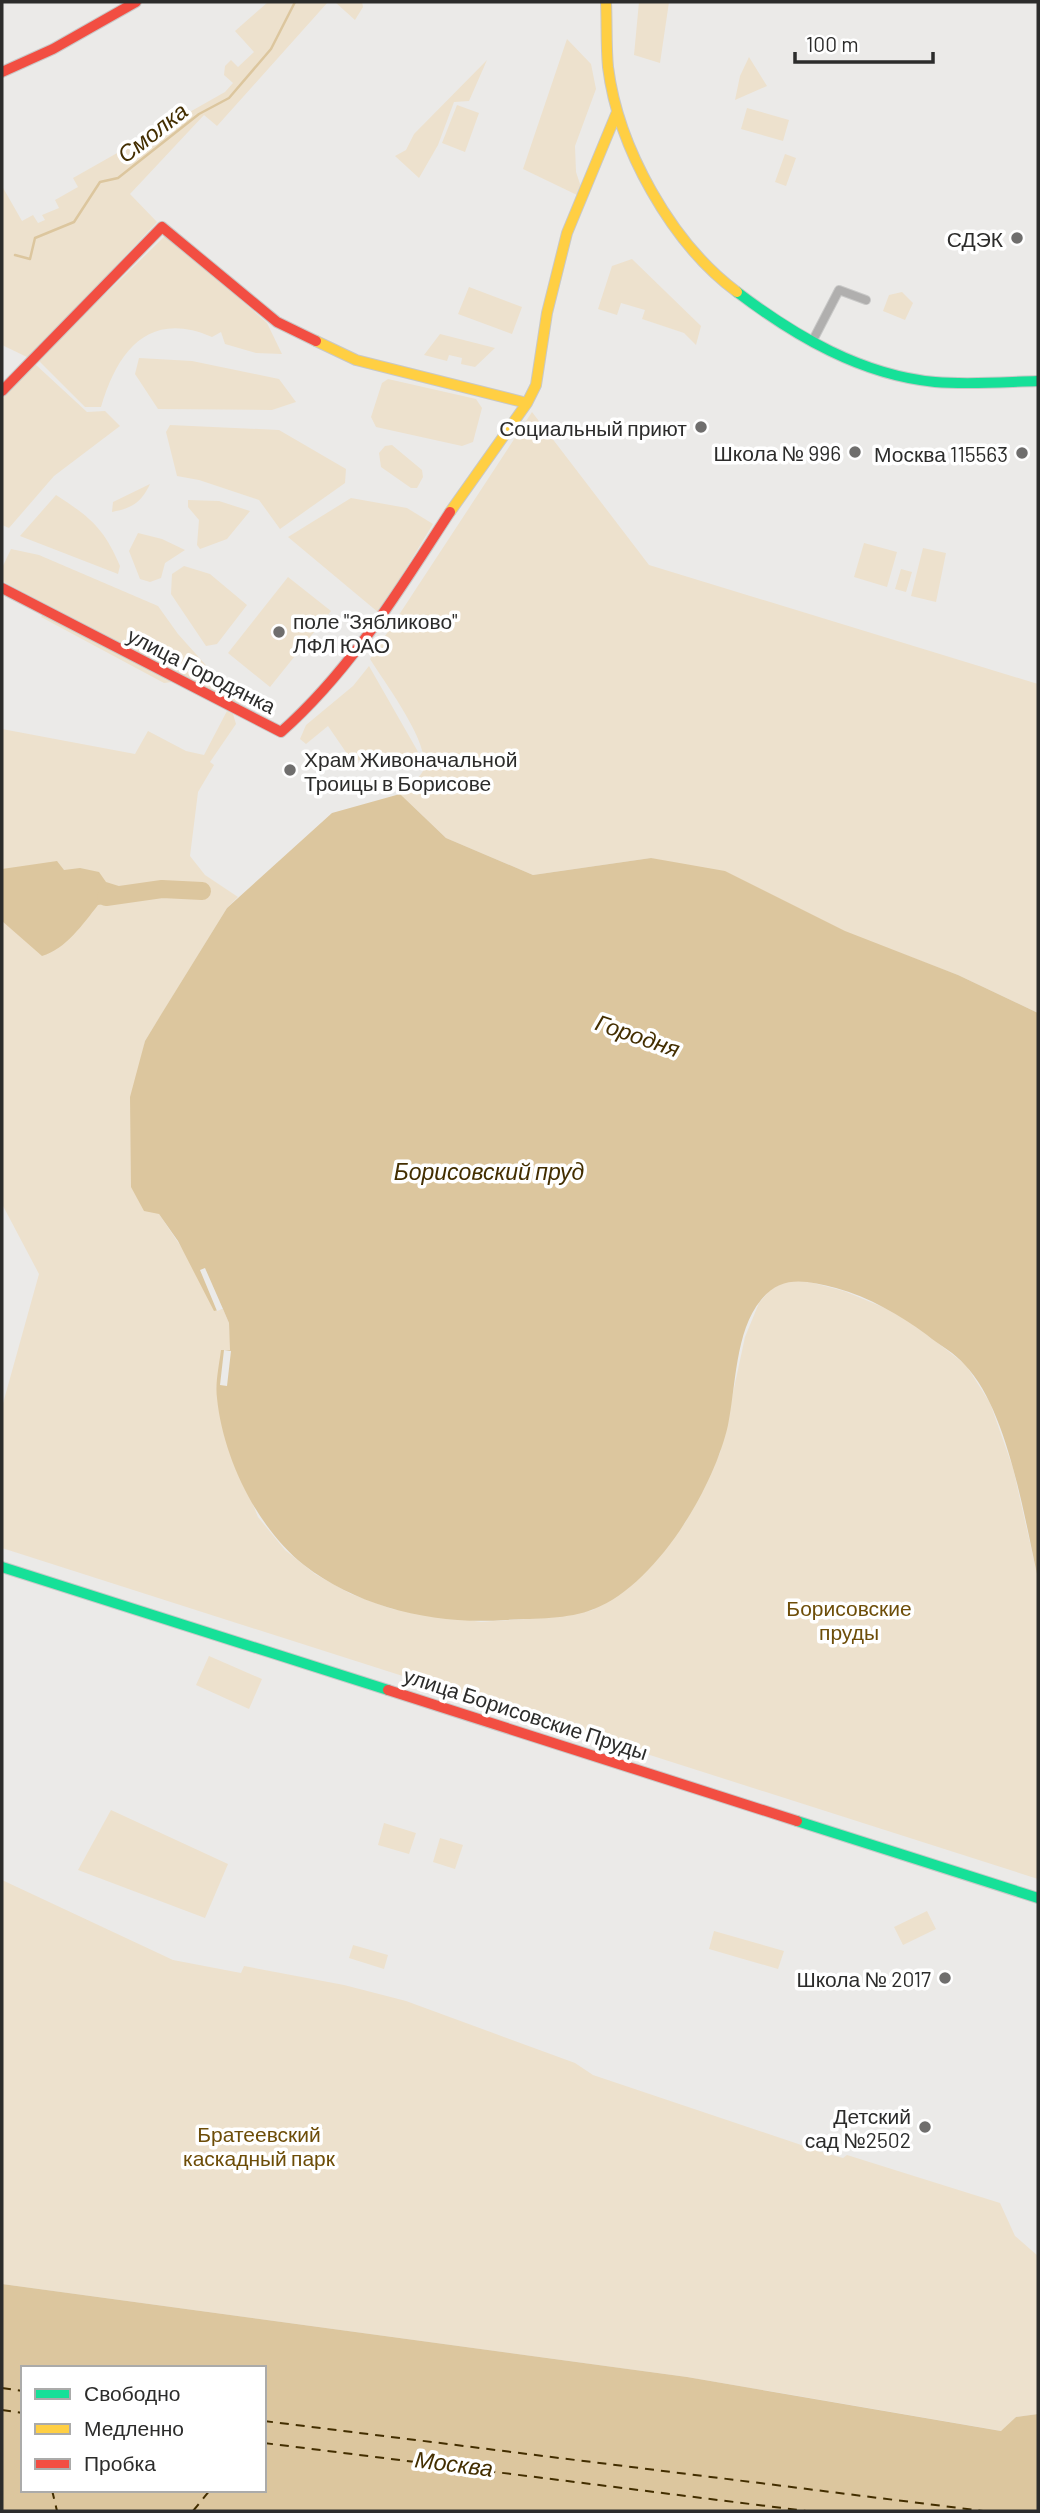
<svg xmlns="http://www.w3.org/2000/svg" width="1040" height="2513" font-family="Barlow,sans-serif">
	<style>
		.green { fill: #ede1cd }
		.water { fill: #dcc69e; fill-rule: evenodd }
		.pier { fill: #ebeae8 }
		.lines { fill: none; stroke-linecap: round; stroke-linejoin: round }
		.stream { stroke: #dcc69e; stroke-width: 2.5 }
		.river { stroke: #dcc69e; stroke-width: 18 }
		.ferry { stroke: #432e00; stroke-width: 2; stroke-dasharray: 9 7; stroke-linecap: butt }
		.street-casing { stroke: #c8c8c7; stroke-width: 10 }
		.fast-casing { stroke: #c8c8c7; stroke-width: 12 }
		.slow-casing { stroke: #c8c8c7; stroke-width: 12 }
		.jam-casing { stroke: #c8c8c7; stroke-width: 12 }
		.street { stroke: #b0afae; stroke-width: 8 }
		.fast { stroke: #16e098; stroke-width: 10 }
		.slow { stroke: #ffcf43; stroke-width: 10 }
		.jam { stroke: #f24e42; stroke-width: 10 }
		.poi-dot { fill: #6f6e6d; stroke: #fff; stroke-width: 2.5 }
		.labels { text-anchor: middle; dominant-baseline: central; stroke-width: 7; stroke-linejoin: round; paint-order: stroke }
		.poi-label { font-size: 21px; fill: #2c2c2b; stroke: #fff; text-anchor: end }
		.street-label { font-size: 21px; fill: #2c2c2b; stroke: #fff }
		.park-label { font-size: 21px; fill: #6d4d08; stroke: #fff }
		.water-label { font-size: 23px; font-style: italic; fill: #432e00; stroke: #fff }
	</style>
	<rect width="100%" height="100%" fill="#ebeae8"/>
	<!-- green -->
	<path class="green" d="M268 2H328L217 126 204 115 130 194 157 222 29 358 2 345V186L22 221 33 215 38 223 45 220 42 215 59 208 55 200 78 187 73 178 225 92 233 83 224 75 225 66 231 60 238 67 254 52 235 31Z
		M335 2H362L363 7 355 20Z
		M639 2H669L660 63 634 55Z
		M567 39 591 64 596 89 575 146 576 172 581 187 577 195 523 169Z
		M749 57 767 86 735 100 740 76Z
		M487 60 469 101 454 102 438 145 419 178 395 156 406 150 414 134Z
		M457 105 479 113 465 152 442 143Z
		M747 108 789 120 783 141 741 129Z
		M785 154 796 158 786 186 775 182Z
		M167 234 267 323 282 354 256 353 225 344 221 332 212 337C150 310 118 349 101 407H85L38 360Z
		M632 259 701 326 696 345 684 333 642 319 645 310 621 303 617 315 598 309 612 266Z
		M469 287 522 307 512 334 458 314Z
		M902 292 913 303 905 320 883 311 889 295Z
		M440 334 495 348 475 367 461 364 462 358 449 355 447 361 424 355Z
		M139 358 192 361 279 379 296 402 272 410 158 409 135 374Z
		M35 364 87 412 105 411 120 426 54 476 9 528 2 525V399Z
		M388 379 476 399 482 408 473 442 462 446 376 427 371 417 382 383Z
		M532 412 649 565 1038 684V1013L958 975 651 858 533 875 446 838 400 794C407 787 419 779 423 771 433 746 384 682 370 659Z
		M170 425 279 430 346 469 345 483 280 529 259 500 199 480 177 476 166 432Z
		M392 445 422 470 423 477 417 488H411L381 467 379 453 385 446Z
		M150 484C141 503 132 508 112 512L113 502Z
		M56 495C90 517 104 528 120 566L118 574 20 536Z
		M351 498 407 508 433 524 379 613 288 537Z
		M188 500 219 501 250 511 227 539 200 549 197 545 199 520 188 507Z
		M138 533 162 539 185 550 165 563 161 578 150 582 140 579 129 551Z
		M864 543 897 552 887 587 854 577Z
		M923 548 946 553 936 602 911 596Z
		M11 549 39 555 158 606 178 634 238 701 240 707 2 581V568Z
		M184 566 210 574 247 605 217 644 206 646 171 594 172 574Z
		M901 569 912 572 906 592 895 589Z
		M288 577 331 611 270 687 228 653Z
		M43 614 47 615 172 682 164 683 41 617Z
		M369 666 417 750 420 758 417 762 377 758 352 761 328 726 306 744 300 739 306 725 353 686Z
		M227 711 233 714 236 724 210 762 214 765 198 792 190 856 205 875 238 897 227 908 145 1041 139 1068 159 1214 223 1309 229 1323 231 1351H221L223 1431 258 1517 285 1550 315 1574 351 1594 392 1609 481 1622 553 1617 593 1610 654 1562 685 1523 720 1453 745 1337 759 1303 771 1289 788 1281 802 1280 844 1291 902 1315 966 1365 990 1403 1013 1468 1038 1578V1879L2 1548V1407L39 1274 2 1204V729L135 754 148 731 186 751 204 755Z
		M209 1656 262 1679 249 1709 196 1685Z
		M111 1810 228 1864 205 1918 78 1870Z
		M384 1823 416 1833 409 1854 378 1845Z
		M440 1838 463 1845 455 1869 433 1862Z
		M2 1880 173 1960 241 1973 244 1966 344 1985 406 2001 575 2063 593 2075 825 2153 843 2158 847 2155 1000 2203 1015 2236 1038 2256V2414L1016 2417 1002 2431 687 2377 2 2284Z
		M927 1911 936 1929 903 1945 894 1927Z
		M714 1931 784 1951 778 1969 709 1949Z
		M353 1945 388 1955 384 1969 349 1958Z"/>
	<!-- water -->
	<path class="water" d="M400 794 446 838 533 875 651 858 725 871 845 931 958 975 1038 1013V1578C1024 1517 1008 1410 965 1365 955 1353 939 1345 927 1335 900 1315 869 1297 836 1288 807 1281 782 1274 761 1300 735 1331 736 1387 728 1425 714 1488 656 1585 594 1609 567 1620 533 1618 505 1620 436 1625 359 1608 304 1565 257 1528 223 1458 217 1398 215 1383 219 1366 221 1350H230L229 1323 223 1309 214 1311 178 1241 159 1214 144 1211 131 1187 130 1097 145 1041 162 1013 227 908 332 813Z
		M57 861 64 870 80 868 99 872 106 882 122 887 128 900 98 905C83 924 66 949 42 956L2 921V869Z
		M2 2284 687 2377 1001 2431 1016 2417 1038 2414V2511H2ZM23 2368H264V2490H23Z"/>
	<!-- pier -->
	<path class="pier" d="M205 1268 223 1309 217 1311 200 1270Z
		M224 1350 231 1351 227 1386 220 1385Z"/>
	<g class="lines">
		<!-- stream -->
		<path class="stream" d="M15 255 30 259 35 238 74 222 100 182 118 178 199 114 229 98 271 49 295 2"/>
		<!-- river -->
		<path class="river" d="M106 897 162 889 202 891"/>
		<!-- ferry -->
		<path class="ferry" d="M2 2388 23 2391
			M2 2410 23 2413
			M264 2421 983 2511
			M264 2443 806 2511
			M52 2490 57 2511
			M193 2511 210 2490"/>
		<defs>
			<path id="street" d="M812 342 839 290 866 300"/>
			<path id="fast" d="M737 292C795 336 861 375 935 382 970 385 1004 382 1038 381
				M2 1567 388 1690
				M797 1821 1038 1898"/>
			<path id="slow" d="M606 2C607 23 606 46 608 67 618 147 671 243 737 292
				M316 341 356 360 527 403
				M450 512 527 403 536 385 547 313 567 233 617 112"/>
			<path id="jam" d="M2 72 53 49 136 2
				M2 391 162 227 277 322 316 341
				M2 588 281 732C352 669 399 590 450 512
				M388 1690 797 1821"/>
		</defs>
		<!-- street casing -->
		<use href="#street" class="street-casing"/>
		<!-- fast casing -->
		<use href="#fast" class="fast-casing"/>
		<!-- slow casing -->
		<use href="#slow" class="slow-casing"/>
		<!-- jam casing -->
		<use href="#jam" class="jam-casing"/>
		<!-- street -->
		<use href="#street" class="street"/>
		<!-- fast -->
		<use href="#fast" class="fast"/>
		<!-- slow -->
		<use href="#slow" class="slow"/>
		<!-- jam -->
		<use href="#jam" class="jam"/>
	</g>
	<!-- markers -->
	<g class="poi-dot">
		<circle cx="1017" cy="238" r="7"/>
		<circle cx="701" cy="427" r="7"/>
		<circle cx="855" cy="452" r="7"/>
		<circle cx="1022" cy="453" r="7"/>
		<circle cx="279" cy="632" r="7"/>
		<circle cx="290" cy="770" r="7"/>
		<circle cx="945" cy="1978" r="7"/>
		<circle cx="925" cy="2127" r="7"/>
	</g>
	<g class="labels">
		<!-- poi labels -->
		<g class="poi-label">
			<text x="1003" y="238">СДЭК</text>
			<text x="687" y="427">Социальный приют</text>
			<text x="841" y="452">Школа № 996</text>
			<text x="1008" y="453">Москва 115563</text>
			<text x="293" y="620" text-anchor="start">поле "Зябликово"<tspan x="293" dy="24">ЛФЛ ЮАО</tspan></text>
			<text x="304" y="758" text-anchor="start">Храм Живоначальной<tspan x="304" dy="24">Троицы в Борисове</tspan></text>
			<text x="931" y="1978">Школа № 2017</text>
			<text x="911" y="2115">Детский<tspan x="911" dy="24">сад №2502</tspan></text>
		</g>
		<!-- street labels -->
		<g class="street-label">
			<text transform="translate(202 670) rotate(27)">улица Городянка</text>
			<text transform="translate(526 1713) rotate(18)">улица Борисовские Пруды</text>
		</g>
		<!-- park labels -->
		<g class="park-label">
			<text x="849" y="1607">Борисовские<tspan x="849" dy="24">пруды</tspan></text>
			<text x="259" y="2133">Братеевский<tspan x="259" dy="24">каскадный парк</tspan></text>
		</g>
		<!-- water labels -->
		<g class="water-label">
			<text transform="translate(152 132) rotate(-38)">Смолка</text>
			<text transform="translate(638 1035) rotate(19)">Городня</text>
			<text x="489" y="1171">Борисовский пруд</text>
			<text transform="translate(454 2463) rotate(7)">Москва</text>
		</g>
	</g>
	<!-- border -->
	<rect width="1040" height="2513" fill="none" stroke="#2c2c2b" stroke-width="7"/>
	<!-- legend -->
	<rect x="21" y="2366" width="245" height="126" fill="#ffffff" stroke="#ababaa" stroke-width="2"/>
	<rect x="35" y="2389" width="35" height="10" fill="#16e098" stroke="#ababaa" stroke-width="2"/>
	<text x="84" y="2401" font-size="21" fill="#2c2c2b">Свободно</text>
	<rect x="35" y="2424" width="35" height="10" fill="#ffcf43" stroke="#ababaa" stroke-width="2"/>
	<text x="84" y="2436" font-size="21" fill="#2c2c2b">Медленно</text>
	<rect x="35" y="2459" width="35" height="10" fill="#f24e42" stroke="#ababaa" stroke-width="2"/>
	<text x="84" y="2471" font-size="21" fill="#2c2c2b">Пробка</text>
	<!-- scale -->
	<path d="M795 52v10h138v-10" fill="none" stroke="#2c2c2b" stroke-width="3.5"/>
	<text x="806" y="52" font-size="21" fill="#2c2c2b" stroke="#ffffff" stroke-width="5" paint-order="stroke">100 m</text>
</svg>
